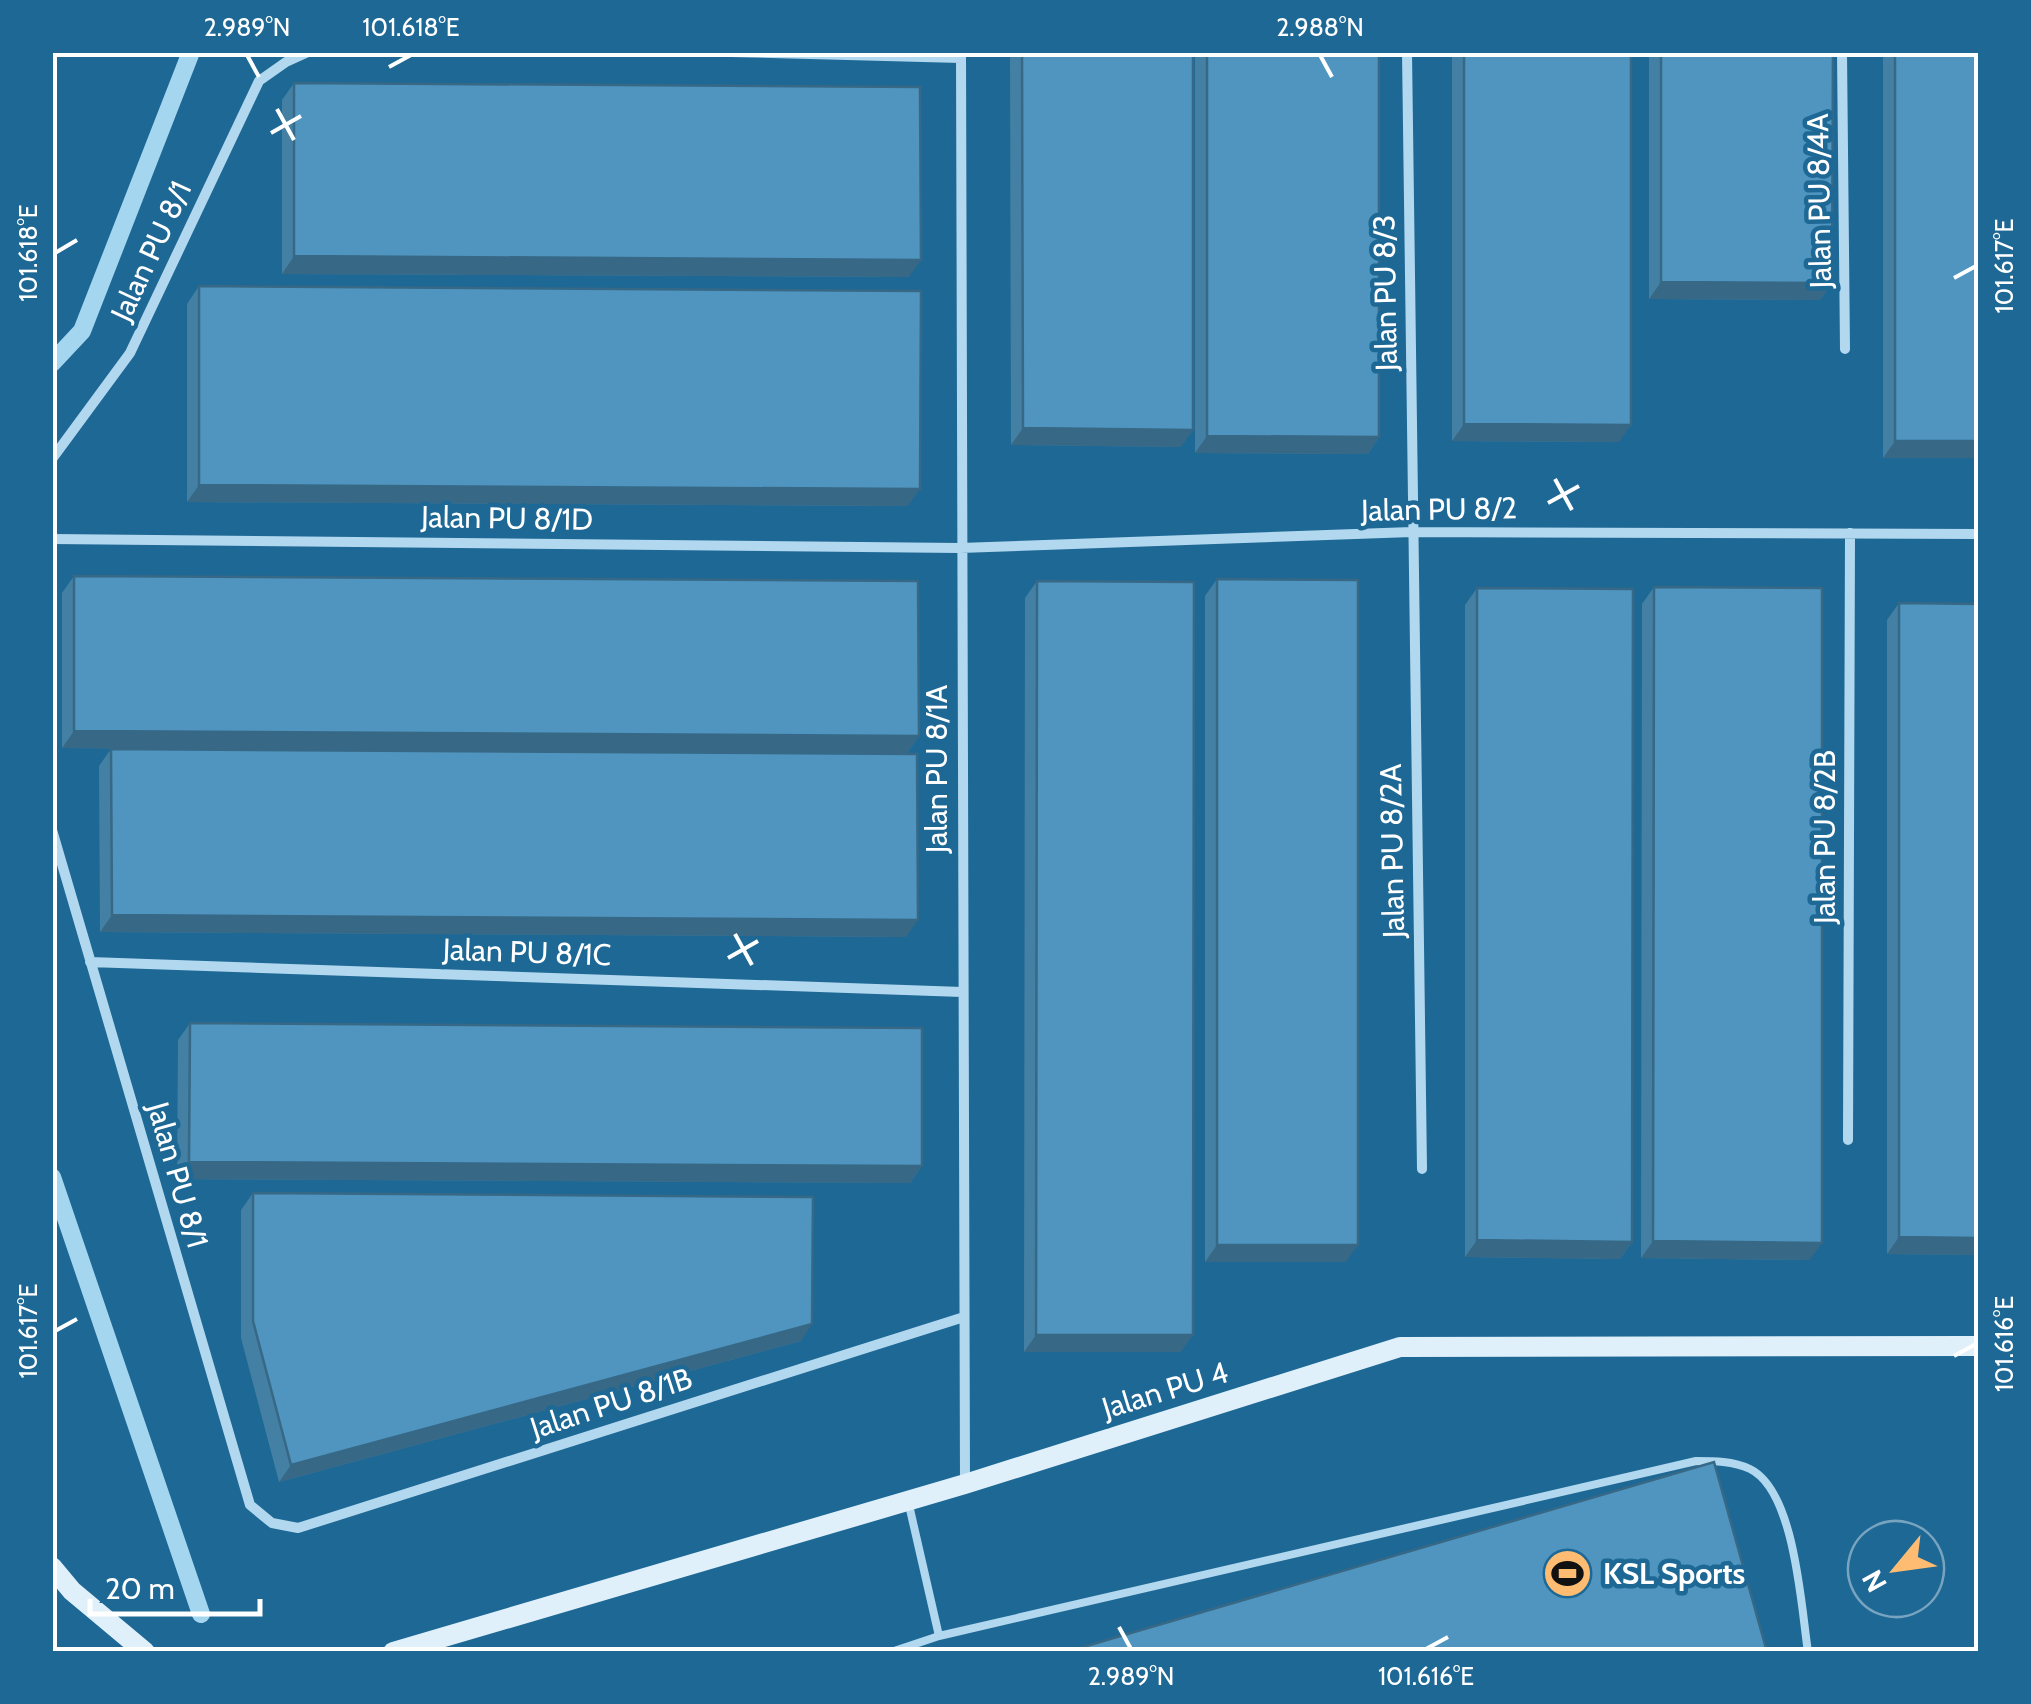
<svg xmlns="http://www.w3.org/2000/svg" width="2031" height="1704" font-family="Cabin,sans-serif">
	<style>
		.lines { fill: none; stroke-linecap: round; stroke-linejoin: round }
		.stream { stroke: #a5d6f0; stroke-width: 18 }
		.lane { stroke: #b2d8ef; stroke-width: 8 }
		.street { stroke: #b2d8ef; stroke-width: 10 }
		.secondary { stroke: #dff0fb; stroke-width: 20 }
		.wall { fill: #4480a4 }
		.shaded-wall { fill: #376886 }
		.building { fill: #4f95bf; stroke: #376886; stroke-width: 2.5 }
		.ticks { fill: none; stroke: #fff; stroke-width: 4 }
		.labels { text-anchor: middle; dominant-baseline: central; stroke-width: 9; stroke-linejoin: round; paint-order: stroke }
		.street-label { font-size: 30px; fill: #fff; stroke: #1e6895 }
		.poi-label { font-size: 30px; font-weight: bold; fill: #fff; stroke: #1e6895; text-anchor: start }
		.neatline { fill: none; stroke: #fff; stroke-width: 4 }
		.ticks-label { font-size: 25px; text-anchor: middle; fill: #fff }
	</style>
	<rect width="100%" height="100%" fill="#1e6895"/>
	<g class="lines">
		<!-- stream -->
		<path class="stream" d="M52 363 82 331 191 52
			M52 1177 201 1614"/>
		<!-- lane -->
		<path class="lane" d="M909 1505 939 1636 1696 1461C1714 1461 1733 1461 1750 1469 1795 1491 1801 1606 1808 1652
			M891 1652 939 1636"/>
		<!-- street -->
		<path class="street" d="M731 52 961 58
			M961 52 965 1483
			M1407 52 1422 1169
			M1842 52 1845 349
			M52 459 130 353 259 81 286 62 308 52
			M52 539 960 548 1412 532 1978 534
			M52 830 250 1505 272 1523 298 1528 964 1317
			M90 962 962 992
			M1848 1140 1850 533"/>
		<!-- secondary -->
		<path class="secondary" d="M52 1567 72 1591 145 1652
			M393 1652 965 1484 1400 1347 1978 1346"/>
	</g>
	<!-- wall -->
	<path class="wall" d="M1010 52H1193L1181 447 1011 445Z
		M1195 52H1379V437L1368 454 1195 453Z
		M1452 52H1631L1619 442 1452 441Z
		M1649 52H1833L1832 283 1820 300 1649 299Z
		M1883 52H1978V458H1883Z
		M294 83 909 277 282 274V100Z
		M199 286 908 506 187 502V304Z
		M74 576 919 736 907 753 62 748V593Z
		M1217 579 1346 1262H1205V596Z
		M1037 581 1181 1352H1024L1025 598Z
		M1654 587 1810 1260 1641 1258 1642 604Z
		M1477 588 1632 1242 1620 1259 1465 1257V605Z
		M1899 603 1978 604V1255L1887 1254V620Z
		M111 749 906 937 100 932 99 766Z
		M190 1023 922 1166 910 1183 177 1179 178 1040Z
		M253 1193 801 1341 279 1482 241 1338V1210Z"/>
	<!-- shaded-wall -->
	<path class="shaded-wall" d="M294 256 921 260 909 277 282 274Z
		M1661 282 1832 283 1820 300 1649 299Z
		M1464 424 1631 425 1619 442 1452 441Z
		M1023 428 1193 430 1181 447 1011 445Z
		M1207 436 1379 437 1368 454 1195 453Z
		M1895 441H1978V458H1883Z
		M199 485 920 489 908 506 187 502Z
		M74 731 919 736 907 753 62 748Z
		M112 915 918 920 906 937 100 932Z
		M189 1162 922 1166 910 1183 177 1179Z
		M1899 1237 1978 1238V1255L1887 1254Z
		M1477 1240 1632 1242 1620 1259 1465 1257Z
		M1653 1241 1822 1243 1810 1260 1641 1258Z
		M1217 1245H1358L1346 1262H1205Z
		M812 1324 801 1341 279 1482 291 1465Z
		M1036 1335H1193L1181 1352H1024Z"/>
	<!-- building -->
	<path class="building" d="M1022 52H1193V430L1023 428Z
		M1207 52H1379V437L1207 436Z
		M1464 52H1631V425L1464 424Z
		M1661 52H1833L1832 283 1661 282Z
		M1895 52H1978V441H1895Z
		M294 83 920 87 921 260 294 256Z
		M199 286 921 291 920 489 199 485Z
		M74 576 918 581 919 736 74 731Z
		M1217 579 1358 580V1245H1217Z
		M1037 581 1194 582 1193 1335H1036Z
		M1654 587 1822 588V1243L1653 1241Z
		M1477 588 1633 589 1632 1242 1477 1240Z
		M1899 603 1978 604V1238L1899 1237Z
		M111 749 917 754 918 920 112 915Z
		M190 1023 922 1028V1166L189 1162Z
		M253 1193 813 1197 812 1324 291 1465 253 1321Z
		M1714 1462 1767 1652H1066Z"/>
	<!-- ticks -->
	<path class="ticks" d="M247 55 259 77M1320 55 1332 77M389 67 411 55M277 109 294 140M271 133 301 116M55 253 77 240M1954 278 1976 266M1555 479 1572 510M1548 503 1579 486M735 934 752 965M728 958 758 941M55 1331 77 1319M1954 1356 1976 1344M1119 1627 1131 1649M1426 1649 1448 1637"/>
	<!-- icons -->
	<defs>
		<symbol id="stadium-disc" viewBox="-11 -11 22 22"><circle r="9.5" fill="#fdbc71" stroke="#1e6895"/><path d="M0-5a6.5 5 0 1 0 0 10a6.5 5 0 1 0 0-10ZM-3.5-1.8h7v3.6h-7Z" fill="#111"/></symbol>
	</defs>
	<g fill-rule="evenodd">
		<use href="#stadium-disc" x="1540" y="1546" width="55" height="55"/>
	</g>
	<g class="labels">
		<!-- street labels -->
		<g class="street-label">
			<text transform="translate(1819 201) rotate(-91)">Jalan PU 8/4A</text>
			<text transform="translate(151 251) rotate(-65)">Jalan PU 8/1</text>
			<text transform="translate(1385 293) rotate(-91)">Jalan PU 8/3</text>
			<text transform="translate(1439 509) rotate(-1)">Jalan PU 8/2</text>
			<text transform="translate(507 518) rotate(1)">Jalan PU 8/1D</text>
			<text transform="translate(936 769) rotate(-90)">Jalan PU 8/1A</text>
			<text transform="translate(1824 837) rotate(-90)">Jalan PU 8/2B</text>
			<text transform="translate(1392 851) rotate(-91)">Jalan PU 8/2A</text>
			<text transform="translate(527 952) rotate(2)">Jalan PU 8/1C</text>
			<text transform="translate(178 1175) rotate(74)">Jalan PU 8/1</text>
			<text transform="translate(1165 1390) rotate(-17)">Jalan PU 4</text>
			<text transform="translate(611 1403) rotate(-18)">Jalan PU 8/1B</text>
		</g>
		<!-- poi labels -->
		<g class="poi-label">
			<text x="1603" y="1573">KSL Sports</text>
		</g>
	</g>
	<!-- border -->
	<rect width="2031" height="1704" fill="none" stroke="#1e6895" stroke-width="110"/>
	<!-- north arrow -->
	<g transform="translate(1896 1569) rotate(241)"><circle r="48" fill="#1e6895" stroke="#78a4bf" stroke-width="2.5"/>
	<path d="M0-8L18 38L0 25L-18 38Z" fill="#fdbc71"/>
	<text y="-15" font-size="28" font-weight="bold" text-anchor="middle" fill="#ffffff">N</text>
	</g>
	<!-- scale -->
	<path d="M90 1599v15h170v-15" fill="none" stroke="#ffffff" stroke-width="5"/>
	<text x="105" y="1599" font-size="30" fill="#ffffff" stroke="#1e6895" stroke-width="8" paint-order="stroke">20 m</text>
	<rect x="55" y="55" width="1921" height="1594" class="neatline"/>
	<g class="ticks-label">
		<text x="247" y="36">2.989°N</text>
		<text x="411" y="36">101.618°E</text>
		<text x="1320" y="36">2.988°N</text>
		<text transform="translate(28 253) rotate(-90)" y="9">101.618°E</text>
		<text transform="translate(2004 266) rotate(-90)" y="9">101.617°E</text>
		<text transform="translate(28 1331) rotate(-90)" y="9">101.617°E</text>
		<text transform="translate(2004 1344) rotate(-90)" y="9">101.616°E</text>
		<text x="1131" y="1685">2.989°N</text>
		<text x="1426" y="1685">101.616°E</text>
	</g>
</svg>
